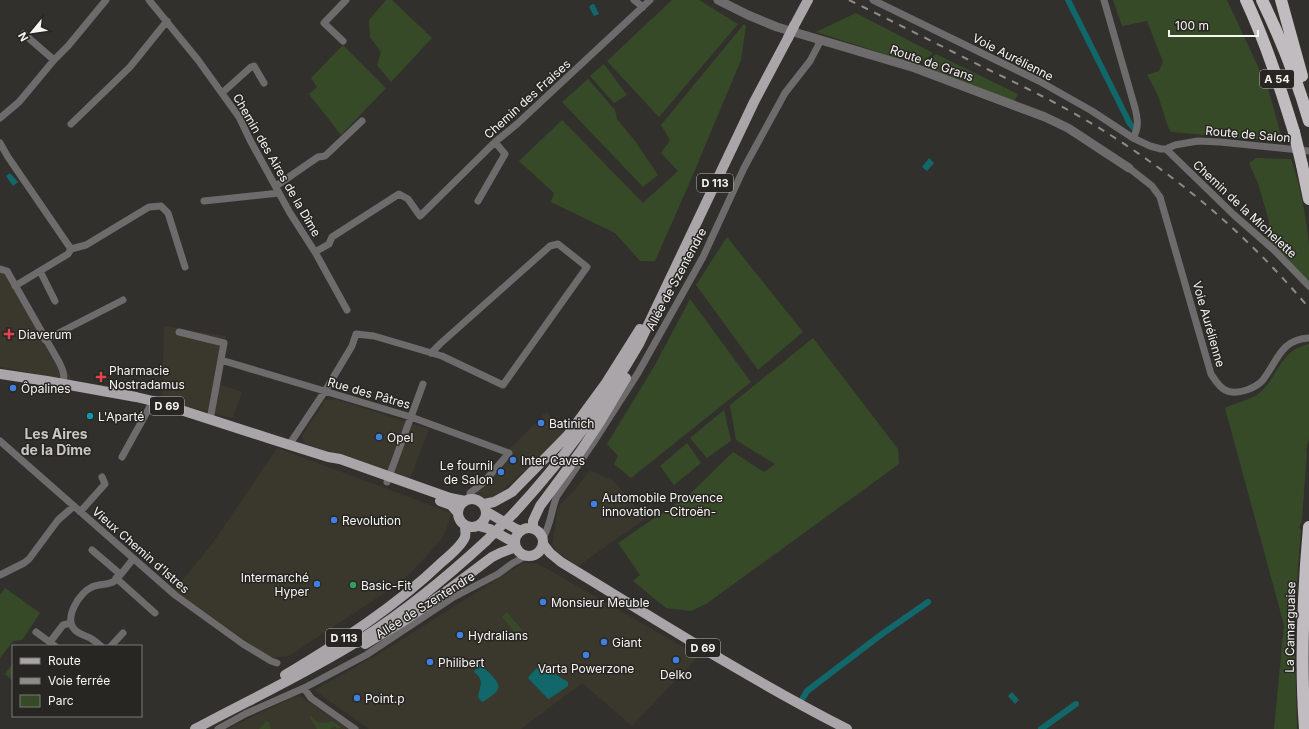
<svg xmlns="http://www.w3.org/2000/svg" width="1309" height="729" font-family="Inter,sans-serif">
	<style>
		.built { fill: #3a372d }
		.green { fill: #374a28 }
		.water { fill: #12676a }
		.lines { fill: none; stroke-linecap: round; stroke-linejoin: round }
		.canal { stroke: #12676a; stroke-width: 6 }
		.minor { stroke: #6d6b6c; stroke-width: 7 }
		.tertiary { stroke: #6d6b6c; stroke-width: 9 }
		.primary { stroke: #aaa5a8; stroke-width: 10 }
		.motorway { stroke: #c1bcbf; stroke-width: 12 }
		.rail { stroke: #8d8c89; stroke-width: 2; stroke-dasharray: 7 7; stroke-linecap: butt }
		.primary-bridge { stroke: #aaa5a8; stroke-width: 10 }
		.motorway-bridge { stroke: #c1bcbf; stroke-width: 12 }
		.health-dot { fill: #e0444e; stroke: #282623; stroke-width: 1.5 }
		.shop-dot { fill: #3f7fe0; stroke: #282623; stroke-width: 1.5 }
		.culture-dot { fill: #0f9aa8; stroke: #282623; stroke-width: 1.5 }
		.leisure-dot { fill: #2e9e5b; stroke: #282623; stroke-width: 1.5 }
		.labels { text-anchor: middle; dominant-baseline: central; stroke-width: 3; stroke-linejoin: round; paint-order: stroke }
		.shield { fill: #282623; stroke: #b8b7b4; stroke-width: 1 }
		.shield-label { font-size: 11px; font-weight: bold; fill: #f5f5f2 }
		.street-label { font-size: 12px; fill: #f5f5f2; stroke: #282623 }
		.poi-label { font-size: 12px; fill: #f5f5f2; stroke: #282623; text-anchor: start }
		.quarter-label { font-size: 14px; font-weight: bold; fill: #c9c7c2; stroke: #282623 }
	</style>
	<rect width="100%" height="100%" fill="#32302c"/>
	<!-- built -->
	<path class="built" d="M3 264 73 381 0 367V266Z
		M164 326 226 336 221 385 242 392 233 418 162 400Z
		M335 399 429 429 410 479 304 443 302 436 325 400Z
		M546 412 565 431 552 446 492 500 478 495 475 484Z
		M277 448 452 513 446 530 440 541 410 574 380 596 289 656 270 658 174 590 212 544Z
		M590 470 614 481 645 519 578 566 556 551 552 545 558 508 561 503 574 491Z
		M523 563H537L699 656 632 726 582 683 521 729H369L314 690 377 655Z
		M294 697H302L348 729H227Z"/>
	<!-- green -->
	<path class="green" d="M386 0H392L432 38 391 82 377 65 381 52 370 37 369 20Z
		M672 0H699L738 24 659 117 607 61Z
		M1113 0H1227L1268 88 1282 139H1251L1171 132C1165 122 1165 115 1161 105 1158 94 1153 85 1147 75L1159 71 1163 62 1147 21 1122 26Z
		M856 13 933 53 919 65 816 32Z
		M744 24 746 26 741 60 689 184 655 261H640L615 233 551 202 554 193 519 161 562 120 643 203 678 171 661 153 670 140 661 125Z
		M343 45 386 88 341 135 309 94 317 87 311 78Z
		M936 54 1018 94 1014 102 921 67Z
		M604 64 627 95 614 103 590 76Z
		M588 79 615 110 617 119 635 141 658 175 643 187 562 102Z
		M1256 158 1291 159C1300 185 1307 219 1309 247 1309 259 1309 272 1309 284L1265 236 1269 226V221L1258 183 1249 163Z
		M727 237 803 332 758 370 696 285Z
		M690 299 751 382 631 478 614 464 618 456 607 444 655 365Z
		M813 338 898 449 899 464 706 604 691 611 666 608 633 581 640 575 618 543 690 494 733 452 764 472 775 464 736 440 730 405Z
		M1309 344V439L1306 450 1307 452 1302 519 1299 528 1301 529 1294 621 1295 622V654L1297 729H1274L1284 625 1225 408C1233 404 1251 399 1257 395 1279 378 1278 351 1309 344Z
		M724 410 731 441 707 458 690 438Z
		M687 443 701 463 674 485 660 466Z
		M5 588 40 613 22 640 13 641 0 658V595Z
		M507 612 522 630 516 634 503 618V616Z
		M13 663V681L5 674Z
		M311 716C317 724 323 724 332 721L344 729 341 727 337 729 335 726 330 729H317L309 717Z
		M266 721 269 722 271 724 269 726 271 729H259Z"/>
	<!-- water -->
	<path class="water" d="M594 4 599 14 594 16 589 7 591 5Z
		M929 158 934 163 927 171 922 167Z
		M10 173 18 182 13 186 6 176Z
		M480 664C485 669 502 683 498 689 496 694 488 698 483 702L481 701 478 697C480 685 485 681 474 672L478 665Z
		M539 666H542L568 682V686L549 699 547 698 528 678 529 676Z
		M1012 692 1019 700 1015 704 1008 696Z"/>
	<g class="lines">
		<!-- canal -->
		<path class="canal" d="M1068 0 1130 124 1136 130
			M803 698 807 691 882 634 928 602
			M1041 729 1076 704"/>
		<!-- minor -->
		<path class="minor" d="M149 0 198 60 239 117 250 140 290 213 315 252 347 310
			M634 0 643 7
			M873 0 1039 81 1092 111 1133 138 1150 146 1161 149H1166L1175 145 1198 141 1220 142 1309 151
			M1104 0 1135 108C1138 120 1139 128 1133 138
			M24 34 54 60
			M343 41 324 23 346 0
			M222 93 251 67 254 66 264 83
			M0 118 19 102 54 60 68 46 106 0
			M71 124 130 67 167 21
			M0 143 8 157 71 249
			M1166 149 1234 215 1274 250 1309 286
			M1129 168 1152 186 1160 197 1211 374C1215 380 1219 387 1225 390 1235 396 1254 389 1262 381 1277 363 1280 339 1309 338
			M276 186 318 157 325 156 362 121
			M204 201 279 193
			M478 201 505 154 495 142
			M315 252 329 244 332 237 399 194 408 199 420 216 495 142 517 124 650 0
			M0 269 7 271 59 362C63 370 65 375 63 384
			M40 271 55 301
			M15 286 68 254 71 249 86 245 149 207 161 206 168 213 185 267
			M179 332 224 343 210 420
			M45 340 123 300
			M221 360 411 417 509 453 484 482 470 493V499
			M0 441 175 595 243 644 271 661 277 663
			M289 445 325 391 352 346 356 334 374 336 442 356 503 385 587 267 558 244 550 246 441 343 431 353
			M122 457 153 401
			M387 482 423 384
			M80 512 105 484 102 477
			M542 539C551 527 551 509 557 496L593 443 638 373 703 257 744 168 785 93 810 61 821 40
			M92 550 120 574
			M0 575 24 563 29 559 58 520 74 506
			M116 578 155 613
			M36 632 55 646
			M50 642 63 625 71 623
			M101 646C97 643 93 639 88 637 84 635 79 634 75 630 63 618 80 592 92 587 98 584 107 585 113 582 118 579 129 564 133 559
			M111 646 123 633
			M304 688 311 698 355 729
			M218 729 245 714 304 688 366 655 452 598 498 574 513 563 526 556"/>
		<!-- tertiary -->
		<path class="tertiary" d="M718 0 748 15 777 27 915 68 1045 117 1068 128 1129 168"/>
		<!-- primary -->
		<path class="primary" d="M794 26 808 0
			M0 374 47 381 136 397 153 401 274 440 328 457 340 459 450 498 465 501
			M458 513a14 14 0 1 1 28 0a14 14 0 1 1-28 0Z
			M440 501 451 505 458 513
			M484 504 494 502 512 492 568 435 606 383 640 329
			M487 512 516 529 521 531
			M514 513C562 461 603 406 639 344L754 102 788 38
			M479 526 490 529 515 543
			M515 542a14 14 0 1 1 28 0a14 14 0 1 1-28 0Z
			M533 529V521L540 506 580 452 600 422 626 378
			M543 544 550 553 561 562C655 619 749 679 847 729
			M365 644 402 622 440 596 492 557 500 553 516 547
			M285 675C340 642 395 607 442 562 448 557 462 545 465 537 466 534 465 529 465 525
			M195 729C251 699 309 672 363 638 407 610 448 576 486 541"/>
		<!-- motorway -->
		<path class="motorway" d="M1246 0C1266 43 1280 87 1294 132
			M1262 0C1281 39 1297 80 1309 121
			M1281 0 1302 76
			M1302 165 1309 199
			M1305 729C1300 661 1303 594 1309 527"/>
		<!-- rail -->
		<path class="rail" d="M849 0C896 23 943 47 989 70 1031 90 1073 111 1112 136 1187 184 1251 239 1309 308"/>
		<!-- primary-bridge -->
		<path class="primary-bridge" d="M788 38 794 26
			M486 541 514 513"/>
		<!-- motorway-bridge -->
		<path class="motorway-bridge" d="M1294 132 1302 165"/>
	</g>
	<!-- markers -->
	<g class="health-dot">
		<path d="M7 328h4v4h4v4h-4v4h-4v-4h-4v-4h4z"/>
		<path d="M99 371h4v4h4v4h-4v4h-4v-4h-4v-4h4z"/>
	</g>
	<g class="shop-dot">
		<circle cx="13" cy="388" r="4"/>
		<circle cx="541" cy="423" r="4"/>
		<circle cx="379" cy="437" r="4"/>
		<circle cx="513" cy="460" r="4"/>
		<circle cx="501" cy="472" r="4"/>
		<circle cx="594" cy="504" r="4"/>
		<circle cx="334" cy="520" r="4"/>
		<circle cx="317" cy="584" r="4"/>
		<circle cx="543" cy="602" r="4"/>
		<circle cx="460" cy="635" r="4"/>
		<circle cx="604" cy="642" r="4"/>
		<circle cx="586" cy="655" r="4"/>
		<circle cx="676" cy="660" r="4"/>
		<circle cx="430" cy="662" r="4"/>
		<circle cx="357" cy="698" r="4"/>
	</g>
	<circle class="culture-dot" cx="90" cy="416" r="4"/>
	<circle class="leisure-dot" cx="353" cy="585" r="4"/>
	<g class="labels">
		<!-- shield labels -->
		<g class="shield">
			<rect x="1260" y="70" width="34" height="18" rx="3"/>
			<rect x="697" y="174" width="36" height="18" rx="3"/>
			<rect x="150" y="397" width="34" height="18" rx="3"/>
			<rect x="326" y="629" width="36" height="18" rx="3"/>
			<rect x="686" y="639" width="34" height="18" rx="3"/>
		</g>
		<g class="shield-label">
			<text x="1277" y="79">A 54</text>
			<text x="715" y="183">D 113</text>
			<text x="167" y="406">D 69</text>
			<text x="344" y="638">D 113</text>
			<text x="703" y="648">D 69</text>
		</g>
		<!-- street labels -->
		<g class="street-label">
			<text transform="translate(1013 57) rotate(27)">Voie Aurélienne</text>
			<text transform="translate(932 63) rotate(19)">Route de Grans</text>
			<text transform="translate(527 99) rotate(-42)">Chemin des Fraises</text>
			<text transform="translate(1248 134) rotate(5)">Route de Salon</text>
			<text transform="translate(277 165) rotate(60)">Chemin des Aires de la Dîme</text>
			<text transform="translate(1245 209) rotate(43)">Chemin de la Michelette</text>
			<text transform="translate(676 279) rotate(-62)">Allée de Szentendre</text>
			<text transform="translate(1209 324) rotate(74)">Voie Aurélienne</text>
			<text transform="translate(369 393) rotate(16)">Rue des Pâtres</text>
			<text transform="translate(141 550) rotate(41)">Vieux Chemin d'Istres</text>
			<text transform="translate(425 605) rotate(-32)">Allée de Szentendre</text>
			<text transform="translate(1290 627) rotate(-89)">La Camarguaise</text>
		</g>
		<!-- poi labels -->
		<g class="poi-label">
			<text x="18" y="334">Diaverum</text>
			<text x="109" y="370">Pharmacie<tspan x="109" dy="14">Nostradamus</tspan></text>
			<text x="21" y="388">Ôpalines</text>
			<text x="98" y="416">L'Aparté</text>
			<text x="549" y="423">Batinich</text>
			<text x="387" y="437">Opel</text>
			<text x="521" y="460">Inter Caves</text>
			<text x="493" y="465" text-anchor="end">Le fournil<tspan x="493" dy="14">de Salon</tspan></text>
			<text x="602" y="497">Automobile Provence<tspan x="602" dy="14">innovation -Citroën-</tspan></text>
			<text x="342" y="520">Revolution</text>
			<text x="309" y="577" text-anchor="end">Intermarché<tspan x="309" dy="14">Hyper</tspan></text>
			<text x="361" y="585">Basic-Fit</text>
			<text x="551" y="602">Monsieur Meuble</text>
			<text x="468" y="635">Hydralians</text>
			<text x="612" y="642">Giant</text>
			<text x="438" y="662">Philibert</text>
			<text x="586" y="668" text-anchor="middle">Varta Powerzone</text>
			<text x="676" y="674" text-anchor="middle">Delko</text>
			<text x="365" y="698">Point.p</text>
		</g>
		<!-- quarter labels -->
		<g class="quarter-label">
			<text x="56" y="433">Les Aires<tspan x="56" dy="16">de la Dîme</tspan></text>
		</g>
	</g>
	<!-- legend -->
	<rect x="12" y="645" width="130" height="72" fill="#282623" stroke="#7a7976"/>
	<rect x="20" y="658" width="20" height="6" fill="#aaa5a8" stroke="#7a7976"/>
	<text x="48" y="665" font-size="12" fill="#f5f5f2">Route</text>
	<rect x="20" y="678" width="20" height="6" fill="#8d8c89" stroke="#7a7976"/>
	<text x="48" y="685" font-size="12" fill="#f5f5f2">Voie ferrée</text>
	<rect x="20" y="695" width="20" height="12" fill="#374a28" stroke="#7a7976"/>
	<text x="48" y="705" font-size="12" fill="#f5f5f2">Parc</text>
	<!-- north arrow -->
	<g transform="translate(32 32) rotate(241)" stroke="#282623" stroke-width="3" paint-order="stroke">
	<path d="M0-3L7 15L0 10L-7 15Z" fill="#f5f5f2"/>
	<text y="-6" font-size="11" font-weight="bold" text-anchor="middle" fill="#f5f5f2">N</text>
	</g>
	<!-- scale -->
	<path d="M1169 30v6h89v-6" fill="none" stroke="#f5f5f2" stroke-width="2"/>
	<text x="1175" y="30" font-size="12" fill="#f5f5f2" stroke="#282623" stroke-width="3" paint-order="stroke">100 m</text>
</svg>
